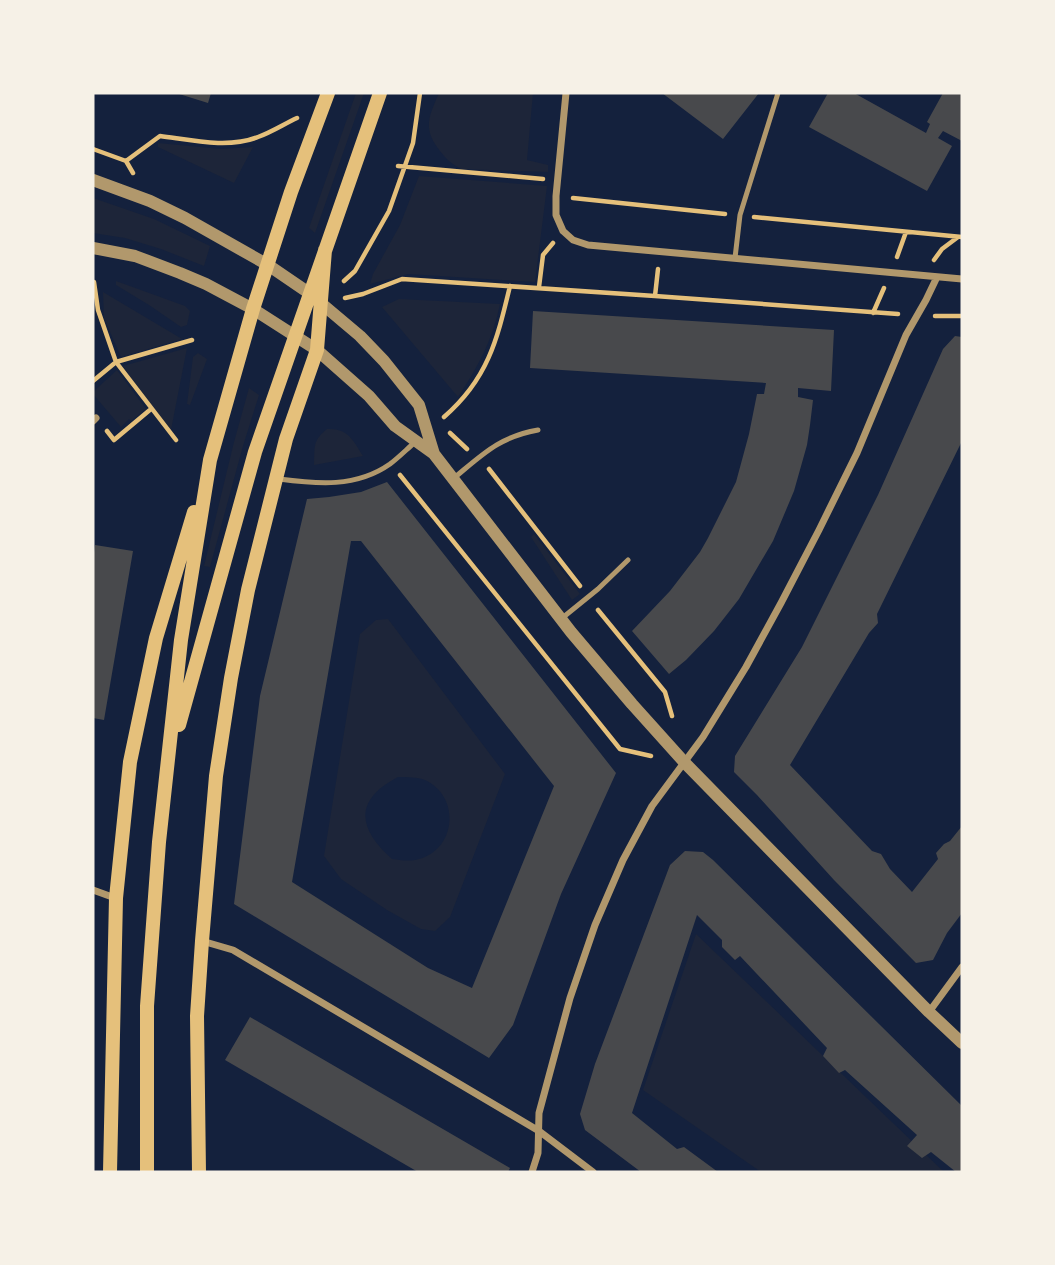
<svg xmlns="http://www.w3.org/2000/svg" width="1055" height="1265" font-family="'Alegreya Sans',sans-serif">
	<style>
		.green { fill: #1d2539; fill-rule: evenodd }
		.building { fill: #48494c; fill-rule: evenodd }
		.lines { fill: none; stroke-linecap: round; stroke-linejoin: round }
		.path { stroke: #e5c07b; stroke-width: 4.5 }
		.service { stroke: #b1986c; stroke-width: 5 }
		.minor { stroke: #b1986c; stroke-width: 7 }
		.tertiary { stroke: #b1986c; stroke-width: 12 }
		.secondary { stroke: #e5c07b; stroke-width: 14 }
	</style>
	<rect width="100%" height="100%" fill="#14213d"/>
	<!-- green -->
	<path class="green" d="M356 93H364L315 233 309 228Z
		M439 93H533L527 160 548 165V172L461 169C452 164 446 159 440 151 422 129 429 116 439 93Z
		M158 143 221 149 253 147 234 183 158 147Z
		M419 176 547 186 535 282 408 274 370 284 373 274 400 225Z
		M93 198 154 219 210 246 204 266 161 249 125 238 93 233Z
		M116 281 185 306 190 311 187 325 181 327 149 305 116 285Z
		M103 292 182 339 121 357 104 318Z
		M399 299 500 304C493 339 478 367 458 397L382 307Z
		M187 348 171 430 133 382 123 366Z
		M198 353 207 359 190 405 187 404 193 357Z
		M117 370 146 409 131 421 129 419 121 427 93 394V392Z
		M249 388 259 395 243 446 210 567 204 566 234 442Z
		M327 429C348 428 353 440 363 456L314 465C315 447 312 441 327 429Z
		M534 534 580 594 572 600 531 537Z
		M388 619 505 774 450 917 435 931 421 929 387 910 341 879 324 856 360 634 376 620ZM398 777C407 777 417 777 425 780 461 797 456 849 419 859 410 862 400 860 392 859 357 828 354 800 398 777Z
		M696 934 944 1172H761L643 1090Z"/>
	<!-- building -->
	<path class="building" d="M176 93H211L208 103Z
		M662 93H759L723 139Z
		M828 93H854L926 133 930 124 927 122 943 93H962V141L943 131 938 138 952 146 927 191 809 127Z
		M533 311 834 330 831 391 798 388V397L813 400 810 425 807 445 794 491 773 541 739 599 714 631 686 660 669 674 632 631 670 591 700 552 708 538 736 482 749 434 757 394H764L766 383 530 368Z
		M955 336 962 337V441L877 614 878 623 869 633 790 765 872 851 881 854 890 869 912 892 938 859 936 853 944 844 950 841 962 826V913L947 933 933 960 916 963 834 880 757 795 734 772 735 756 802 647 878 495 943 349Z
		M387 482 616 773 561 894 513 1025 489 1058 234 904 260 696 307 499 329 497 361 492ZM351 541H361L554 786 472 988 428 968 292 882Z
		M95 545 133 551 104 720 93 718V560Z
		M685 851 703 852 713 860 962 1106V1172H956L931 1152 922 1158 907 1146 917 1135 845 1070 839 1073 823 1056 827 1048 740 956 735 960 722 947V940L697 915 632 1113 677 1149 684 1147 718 1172H641L585 1130 580 1114 595 1064 670 865Z
		M250 1017 510 1168 508 1172H418L225 1060Z"/>
	<g class="lines">
		<!-- path -->
		<path class="path" d="M93 149 126 161 133 173
			M126 161 160 136C191 140 228 149 258 137 272 132 284 124 297 118
			M398 166 543 179
			M573 198 725 214
			M754 217 962 237
			M897 257 906 232
			M934 260 942 249 958 237
			M344 281 355 271 389 211 413 143 420 93
			M94 282 98 310 116 362 176 440
			M539 287 543 255 553 243
			M655 296 658 269
			M345 298 363 294 402 279 655 296 898 314
			M873 313 884 288
			M935 316H962
			M93 381 116 362 192 340
			M444 417C488 379 497 340 510 286
			M107 431 114 440 151 409
			M450 433 467 449
			M489 469 580 586
			M400 475 620 749 651 756
			M598 610 665 692 672 716"/>
		<!-- service -->
		<path class="service" d="M735 258 740 215 778 93
			M454 478C483 454 499 437 538 430
			M279 479C317 484 356 488 390 464 398 458 406 450 414 443
			M561 619 598 589 628 560"/>
		<!-- minor -->
		<path class="minor" d="M566 93 556 196V215L563 231 573 240 588 245 962 279
			M93 421 96 418
			M93 890 115 898
			M202 941 233 950 539 1131 593 1172
			M929 1012 962 967
			M532 1172 538 1153 539 1113 570 998 595 925 623 860 652 806 703 737 746 667 781 603 819 530 857 453 906 335 926 300 937 277"/>
		<!-- tertiary -->
		<path class="tertiary" d="M93 180 150 201 185 218 268 265 309 293 360 336 384 361 419 405 434 454
			M93 248 135 256 180 273 206 284 253 309 317 350 369 396 395 426 434 454 571 632 632 704 685 763 929 1012 962 1043"/>
		<!-- secondary -->
		<path class="secondary" d="M179 725 255 452 380 93
			M110 1172 116 898 130 762 156 638 194 512
			M147 1172V1006L159 842 181 640 210 460 253 309 291 192 328 93
			M199 1172 197 1016 202 941 216 776 231 678 248 590 286 439 317 350 325 250"/>
	</g>
	<!-- border -->
	<rect width="1055" height="1265" fill="none" stroke="#f6f1e7" stroke-width="189"/>
</svg>
